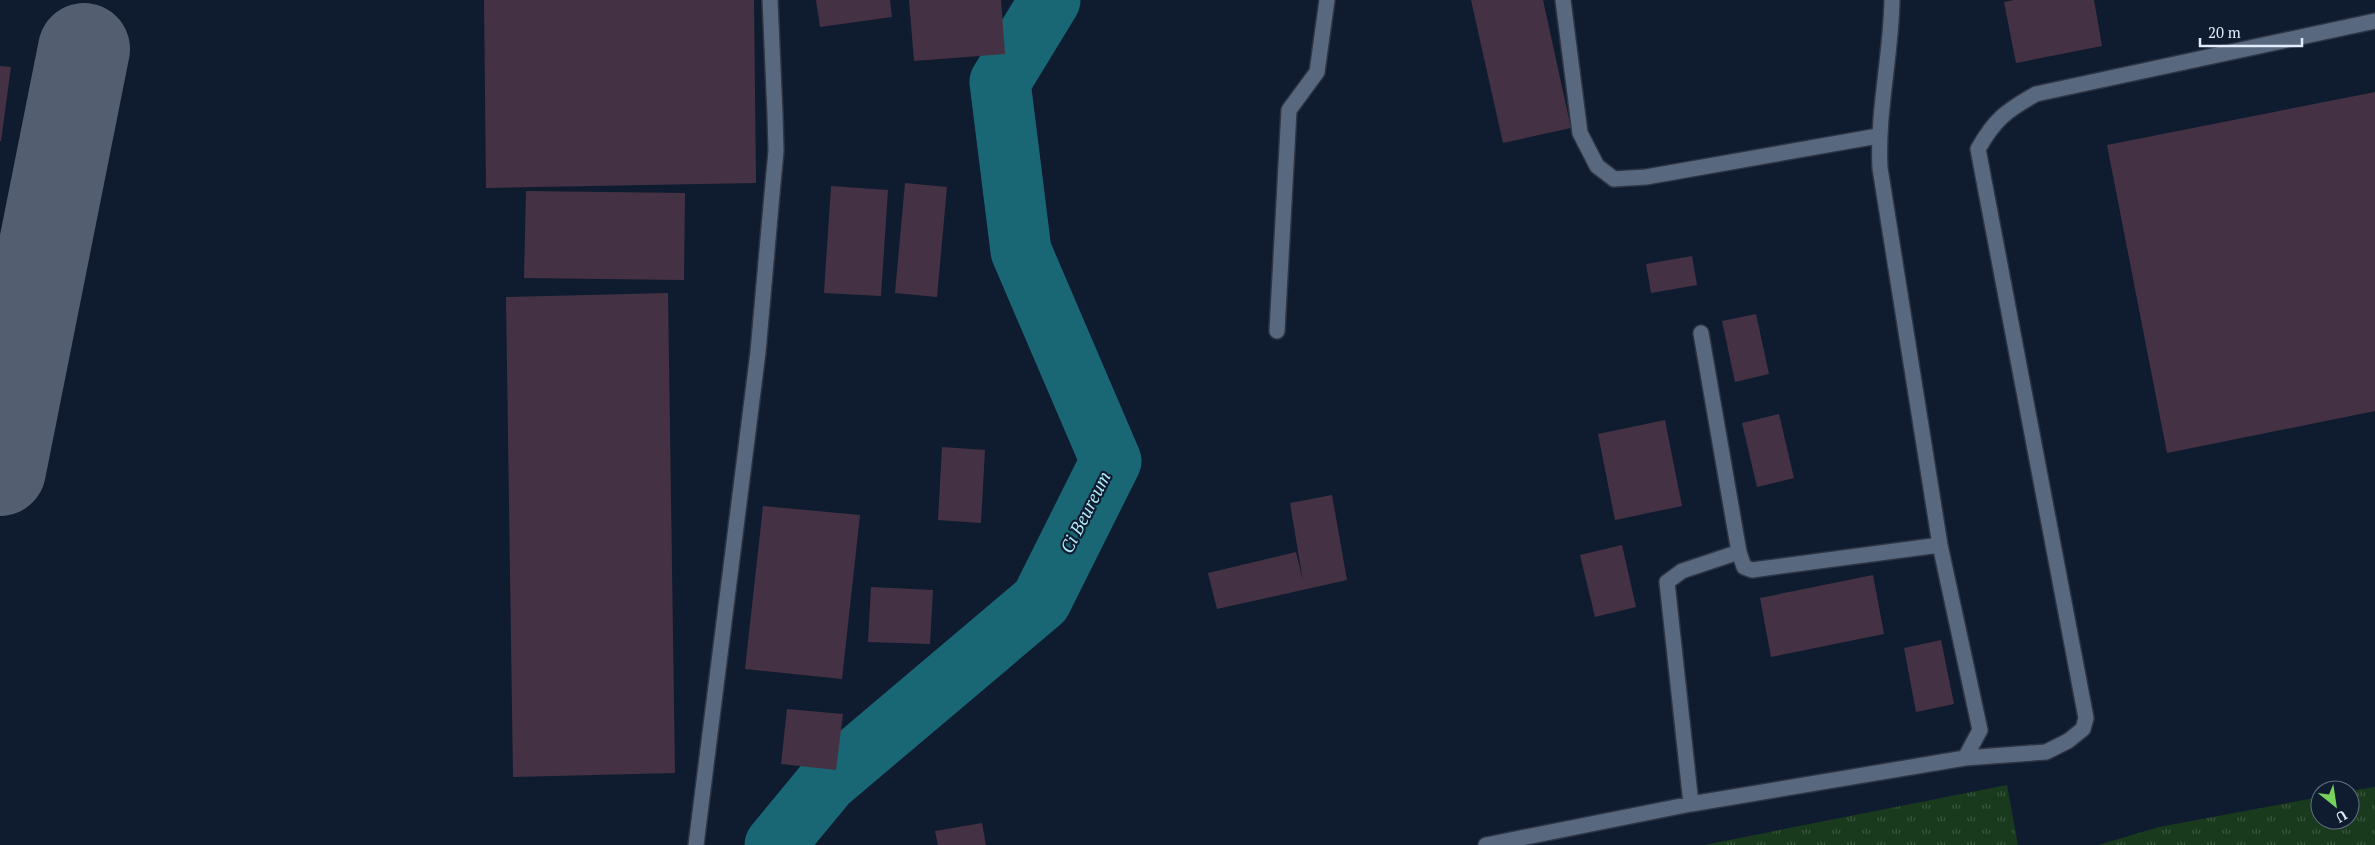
<svg xmlns="http://www.w3.org/2000/svg" width="2375" height="845" font-family="'PT Serif',serif">
	<style>
		.grass { fill: url(#grass-tufts) }
		.lines { fill: none; stroke-linecap: round; stroke-linejoin: round }
		.river { stroke: #196775; stroke-width: 61 }
		.taxiway { stroke: #535f70; stroke-width: 92 }
		.building { fill: #453144 }
		.minor-casing { stroke: #2d3443; stroke-width: 18 }
		.minor { stroke: #58687f; stroke-width: 15 }
		.labels { text-anchor: middle; dominant-baseline: central; stroke-width: 4.5; stroke-linejoin: round; paint-order: stroke }
		.water-label { font-size: 18px; font-style: italic; fill: #b1edfa; stroke: #0f1c2f }
	</style>
	<defs>
		<pattern id="grass-tufts" width="24" height="20" patternUnits="userSpaceOnUse" patternTransform="scale(1.25)"><rect width="24" height="20" fill="#193a1d"/><path d="M3 7l-1-3M5 7V3M7 7l1-3M15 17l-1-3M17 17v-4M19 17l1-3" fill="none" stroke="#3a573f"/></pattern>
	</defs>
	<rect width="100%" height="100%" fill="#0f1c2f"/>
	<!-- grass -->
	<path class="grass" d="M2007 785 2018 845H1704Z
		M2375 787V845H2098L2159 827 2320 797V820H2350V791Z"/>
	<g class="lines">
		<!-- river -->
		<path class="river" d="M775 845 827 782 1041 601 1111 461 1021 251 1000 82 1050 0"/>
		<!-- taxiway -->
		<path class="taxiway" d="M0 470 84 49"/>
	</g>
	<!-- building -->
	<path class="building" d="M484 0H754L756 183 486 188Z
		M816 0H890L892 17 820 27Z
		M909 0H1001L1005 54 914 61Z
		M1471 0H1543L1571 128 1503 143Z
		M2014 0H2094L2102 46 2016 63 2004 2Z
		M0 66 11 67 1 141H0Z
		M2375 92V411L2167 453 2107 145Z
		M905 183 947 187 937 297 895 293Z
		M831 186 888 190 881 296 824 293Z
		M526 191 685 193 684 280 524 278Z
		M1692 256 1697 285 1651 293 1646 264Z
		M668 293 675 773 513 777 506 297Z
		M1756 314 1769 374 1735 382 1722 321Z
		M1779 414 1794 478 1757 487 1742 423Z
		M1665 420 1682 506 1615 520 1598 434Z
		M942 447 985 450 981 523 938 520Z
		M1332 495 1347 580 1217 609 1208 573 1296 552 1303 581 1290 503Z
		M763 506 860 515 842 679 745 669Z
		M1622 545 1636 607 1595 617 1580 555Z
		M1873 575 1884 634 1771 657 1760 598Z
		M871 587 933 590 930 644 868 642Z
		M1941 640 1954 704 1916 712 1904 648Z
		M787 709 843 714 836 770 781 764Z
		M982 823 986 845H938L935 831Z"/>
	<g class="lines">
		<defs>
			<path id="minor" d="M1563 0 1580 133 1597 166 1614 179 1646 177 1878 136
				M1892 0C1891 57 1877 112 1880 168L1940 545 1980 730 1965 758
				M1277 331 1289 110 1317 72 1327 0
				M1701 333 1739 552 1744 567 1752 570 1940 545
				M1691 804 1667 582 1682 571 1739 552
				M696 845 758 352 772 194 776 151 775 114 770 0
				M1486 845 1691 804 1965 758 2046 752 2068 741 2083 729 2086 718 1978 149C1995 119 2006 111 2036 94L2375 21"/>
		</defs>
		<!-- minor casing -->
		<use href="#minor" class="minor-casing"/>
		<!-- minor -->
		<use href="#minor" class="minor"/>
	</g>
	<g class="labels">
		<!-- water labels -->
		<g class="water-label">
			<text transform="translate(1085 512) rotate(-63)">Ci Beureum</text>
		</g>
	</g>
	<!-- north arrow -->
	<g transform="translate(2335 805) rotate(150)"><circle r="24" fill="#0f1c2f" stroke="#636f80"/>
	<path d="M0-4L9 19L0 12L-9 19Z" fill="#76d25a"/>
	<text y="-8" font-size="14" font-weight="bold" text-anchor="middle" fill="#e2ebf9">U</text>
	</g>
	<!-- scale -->
	<path d="M2200 38v8h102v-8" fill="none" stroke="#e2ebf9" stroke-width="2.5"/>
	<text x="2208" y="38" font-size="15" fill="#e2ebf9" stroke="#0f1c2f" stroke-width="4" paint-order="stroke">20 m</text>
</svg>
